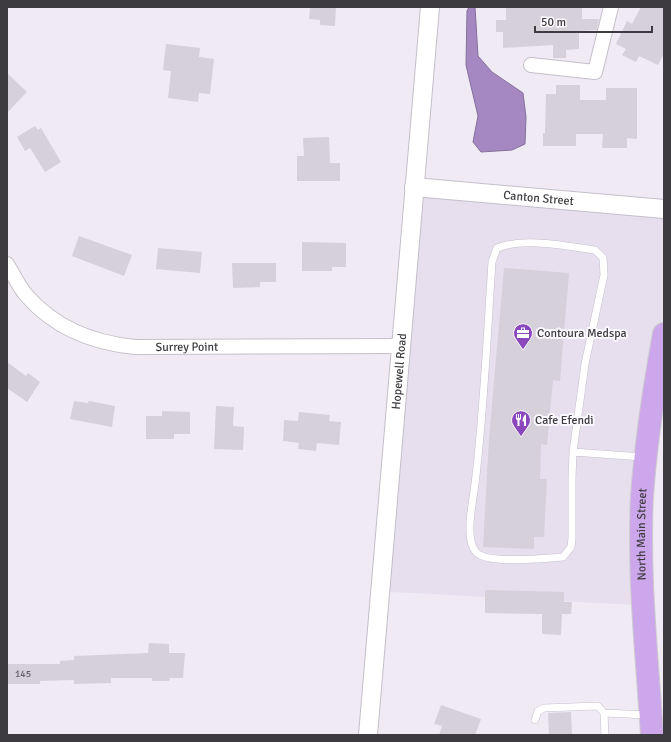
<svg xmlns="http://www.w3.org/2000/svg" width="671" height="742" font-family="Signika,sans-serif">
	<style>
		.built { fill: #e7deee }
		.water { fill: #a587c2; stroke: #86709b }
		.building { fill: #d5d0da }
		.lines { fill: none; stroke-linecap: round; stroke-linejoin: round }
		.service-casing { stroke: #c4bfc9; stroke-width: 8 }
		.minor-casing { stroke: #c4bfc9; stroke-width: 16 }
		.tertiary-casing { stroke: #c4bfc9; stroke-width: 20 }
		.primary-casing { stroke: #cdcccd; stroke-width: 24 }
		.service { stroke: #fff; stroke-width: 7 }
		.minor { stroke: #fff; stroke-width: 14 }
		.tertiary { stroke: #fff; stroke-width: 18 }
		.primary { stroke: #cca7eb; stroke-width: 22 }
		.labels { text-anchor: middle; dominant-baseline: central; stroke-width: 4; stroke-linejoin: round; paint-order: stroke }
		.number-label { font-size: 10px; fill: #636066 }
		.street-label { font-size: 12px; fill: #3d3b3f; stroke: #fbf8fe }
		.poi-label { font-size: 12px; fill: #3d3b3f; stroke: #fbf8fe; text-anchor: start }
	</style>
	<rect width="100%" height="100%" fill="#efeaf4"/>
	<!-- built -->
	<path class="built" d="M415 194 664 214V330L638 605 373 591Z"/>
	<!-- water -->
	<path class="water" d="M469 7H475L478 56 492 72 523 93 526 117 525 144 512 150 481 152 473 142 478 116 466 65 467 11Z"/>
	<!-- building -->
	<path class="building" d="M310 7H336L335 26 320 25V20L309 19Z
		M506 7H582V19H599L597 30 579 31V49L566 50V58H553V45L503 48V32H496V20H506Z
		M641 7H664V53L658 65 639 56 636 62 622 55 626 49 616 44 627 21 632 24Z
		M166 44 200 48 199 57 214 59 210 94 199 93 198 102 168 98 171 71 163 70Z
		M7 73 27 92 7 113Z
		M556 85H580V100H606V88H637V139L627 138V148H602L603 134H576V146H543V133H545L546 94H556Z
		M35 126 38 130 41 128 61 162 45 172 30 148 25 151 17 137Z
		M329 137 330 163H340V181H297V156H304L303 138Z
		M79 236 132 255 124 276 72 256Z
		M302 242 346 243V267H332V271H302Z
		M158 248 202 252 200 273 156 269Z
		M232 263H276V282H260V287L233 288Z
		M504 268 569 273 560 381 553 380 547 445 541 444 540 479H547L544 537H534V549L483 547 489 439Z
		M7 362 26 376 28 373 40 382 27 402 7 388Z
		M74 401 88 403 89 401 115 406 112 427 70 419Z
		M216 406 234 407 233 426 244 427 243 450 214 449Z
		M162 411 190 412V434H174V439H146V416H162Z
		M299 412 330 415 329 421 341 422 339 445 317 443 316 451 298 449 299 443 283 441 284 420 298 421Z
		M485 590 564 592V602H572L571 614H562L561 635 542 634V614L485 613Z
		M149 643 169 644V653H185L183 678H170L169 681H152V678H111V683L74 684V680L40 681V684H7V664H60V661L74 660V656L148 653Z
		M441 705 481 719 475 735H439L442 726 434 724Z
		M571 712 572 735H549L548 713Z"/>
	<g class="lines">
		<defs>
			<path id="service" d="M573 452 585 364 604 275 603 258 595 250C566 246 524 237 497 248L492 262C487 336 484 411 475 484 473 501 464 539 476 552 487 565 546 558 563 557L571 547 572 538V478L573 452 643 457
				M604 713 648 715
				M535 720 538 711 544 708 598 706 604 713 605 735"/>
			<g id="minor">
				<path d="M531 65 595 72 611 7"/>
				<path id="s1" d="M7 264C13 274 19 287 27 296 55 328 94 343 135 347L400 346"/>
			</g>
			<g id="tertiary">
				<path id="s2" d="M414 187 664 209"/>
				<path id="s3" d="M368 735 430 7"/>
			</g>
			<g id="primary">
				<path id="s4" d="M652 735C647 656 638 576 642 496 646 442 654 388 664 334"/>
			</g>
		</defs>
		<!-- service casing -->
		<use href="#service" class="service-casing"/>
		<!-- minor casing -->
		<use href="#minor" class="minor-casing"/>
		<!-- tertiary casing -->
		<use href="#tertiary" class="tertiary-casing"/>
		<!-- primary casing -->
		<use href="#primary" class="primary-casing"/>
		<!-- service -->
		<use href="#service" class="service"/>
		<!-- minor -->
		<use href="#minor" class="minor"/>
		<!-- tertiary -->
		<use href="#tertiary" class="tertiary"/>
		<!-- primary -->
		<use href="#primary" class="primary"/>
	</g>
	<!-- icons -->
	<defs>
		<symbol id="office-pin" viewBox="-11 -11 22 30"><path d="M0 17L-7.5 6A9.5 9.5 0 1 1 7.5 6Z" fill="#8a48bc" stroke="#fbf8fe"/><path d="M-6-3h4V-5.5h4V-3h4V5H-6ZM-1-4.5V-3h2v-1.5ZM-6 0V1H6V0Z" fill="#fff"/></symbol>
		<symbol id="restaurant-pin" viewBox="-11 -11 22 30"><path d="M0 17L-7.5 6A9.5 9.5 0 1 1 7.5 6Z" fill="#8a48bc" stroke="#fbf8fe"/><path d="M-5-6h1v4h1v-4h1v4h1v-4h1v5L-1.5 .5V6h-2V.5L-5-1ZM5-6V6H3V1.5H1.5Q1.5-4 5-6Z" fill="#fff"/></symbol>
	</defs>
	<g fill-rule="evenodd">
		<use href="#office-pin" x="512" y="322" width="22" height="30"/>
		<use href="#restaurant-pin" x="510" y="409" width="22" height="30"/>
	</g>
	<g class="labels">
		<!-- number labels -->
		<g class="number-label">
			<text x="23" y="674">145</text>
		</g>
		<!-- street labels -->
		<g class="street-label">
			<text stroke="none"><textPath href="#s2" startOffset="125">Canton Street</textPath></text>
			<text stroke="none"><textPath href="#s1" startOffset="212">Surrey Point</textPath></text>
			<text stroke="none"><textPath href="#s3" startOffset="365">Hopewell Road</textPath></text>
			<text stroke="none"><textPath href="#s4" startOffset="201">North Main Street</textPath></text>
		</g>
		<!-- poi labels -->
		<g class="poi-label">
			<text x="537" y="333">Contoura Medspa</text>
			<text x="535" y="420">Cafe Efendi</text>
		</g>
	</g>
	<!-- border -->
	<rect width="671" height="742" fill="none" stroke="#3d3b3f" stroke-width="16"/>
	<!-- scale -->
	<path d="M535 26v6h117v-6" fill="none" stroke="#3d3b3f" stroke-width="2"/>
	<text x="541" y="26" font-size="12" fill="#3d3b3f" stroke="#fbf8fe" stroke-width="3" paint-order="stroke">50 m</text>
</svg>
